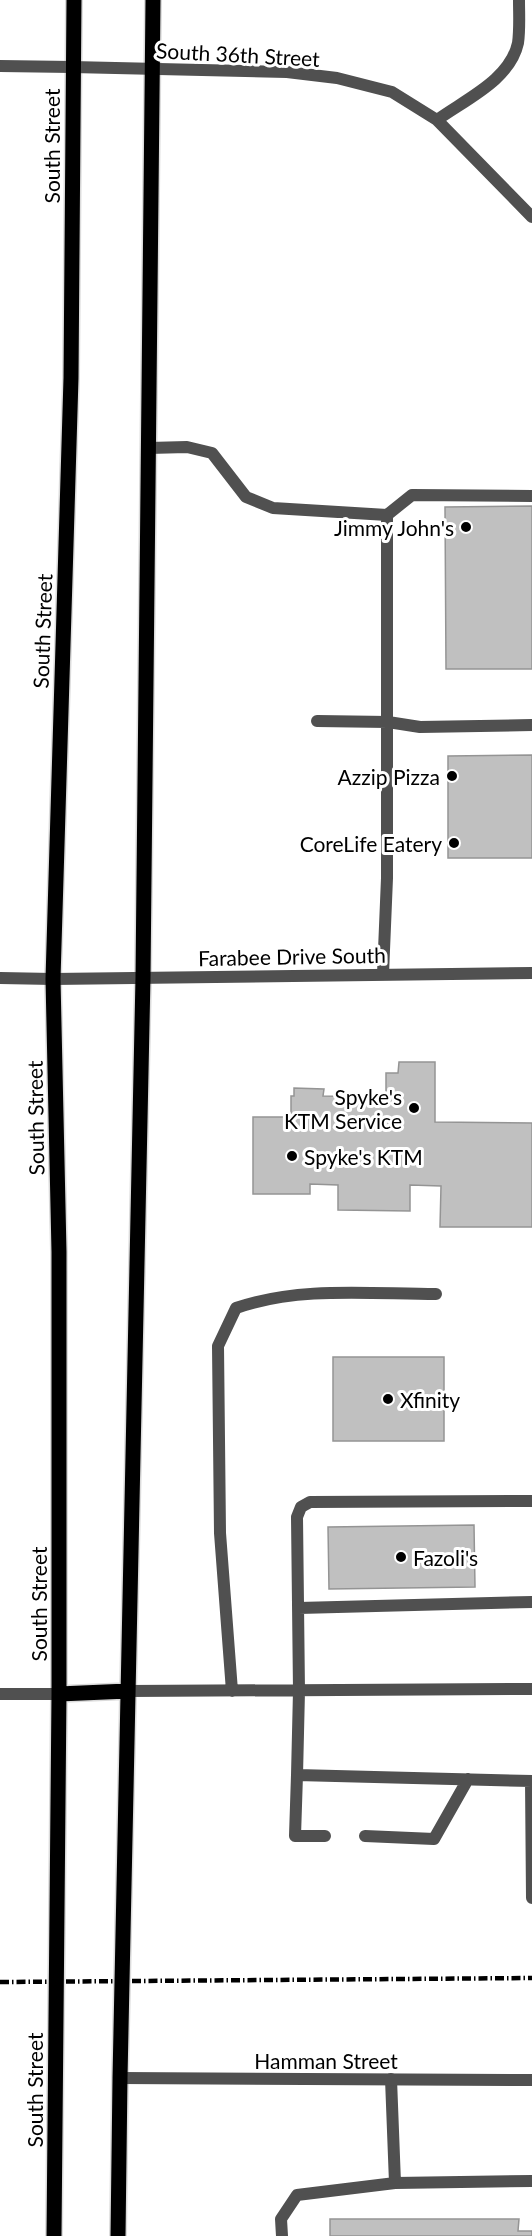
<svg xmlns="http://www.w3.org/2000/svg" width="532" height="2236" font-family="Lato,sans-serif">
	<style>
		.building { fill: #c0c0c0; stroke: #949494; stroke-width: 1.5 }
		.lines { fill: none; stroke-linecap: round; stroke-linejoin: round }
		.primary-casing { stroke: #dbdbdb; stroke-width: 18 }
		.service { stroke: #505050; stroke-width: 12 }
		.minor { stroke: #505050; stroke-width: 12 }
		.primary { stroke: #000; stroke-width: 15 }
		.rail { stroke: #000; stroke-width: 4.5; stroke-dasharray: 9 3 1.5 3; stroke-linecap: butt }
		.poi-dot { fill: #000; stroke: #fff; stroke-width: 2 }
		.labels { text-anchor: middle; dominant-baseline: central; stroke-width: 6; stroke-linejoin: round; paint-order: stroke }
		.street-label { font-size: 21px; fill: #000; stroke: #fff }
		.poi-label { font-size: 21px; fill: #000; stroke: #fff; text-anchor: end }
	</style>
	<rect width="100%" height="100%" fill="#fff"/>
	<!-- building -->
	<path class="building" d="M532 506V669H446L445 507Z
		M532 755V858H448V756Z
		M399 1062H435V1122L532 1123V1227H440L441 1186 410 1185V1211L338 1210V1185L310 1184V1194H253V1117H291V1096H294V1088L324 1089 323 1096 386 1097V1073H398Z
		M333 1357H444V1441H333Z
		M474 1525 475 1587 329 1589 328 1527Z
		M330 2219H519L518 2231H532V2236H330Z"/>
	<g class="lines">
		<defs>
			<path id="primary" d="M59 1694 128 1691
				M54 2236 59 1694V1252L53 979 71 378 74 0
				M118 2236 120 2078 143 977 153 0"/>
		</defs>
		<!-- primary casing -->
		<use href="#primary" class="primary-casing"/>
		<!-- service -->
		<path class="service" d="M72 67 287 72 337 78 392 92 437 120 532 217
			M437 120C466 99 510 80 518 43 520 29 519 14 519 0
			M149 448 187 447 212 453 246 497 273 508 387 515 412 495 532 496
			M317 721 388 722 420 727 532 725
			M383 974 387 878V515
			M532 1501 310 1502 301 1507 297 1517 299 1691 297 1775 532 1781
			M299 1608 532 1602
			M128 1691 532 1689
			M232 1691 220 1533 218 1346 236 1308C299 1286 370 1294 436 1294
			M0 1694H59
			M297 1775 295 1836H325
			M531 1781 532 1898
			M365 1836 434 1839 468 1779
			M391 2079 395 2183 532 2181
			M282 2236 281 2219 297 2195 395 2183"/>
		<!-- minor -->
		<path class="minor" d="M0 66 72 67
			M0 978 53 979 532 973
			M120 2078 532 2080"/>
		<!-- primary -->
		<use href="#primary" class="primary"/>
		<!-- rail -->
		<path class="rail" d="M0 1982 532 1978"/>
	</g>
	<!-- markers -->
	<g class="poi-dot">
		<circle cx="466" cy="527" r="6"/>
		<circle cx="452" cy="776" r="6"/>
		<circle cx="454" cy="843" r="6"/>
		<circle cx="414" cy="1108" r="6"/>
		<circle cx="292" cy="1156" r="6"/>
		<circle cx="388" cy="1399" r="6"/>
		<circle cx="401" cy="1557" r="6"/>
	</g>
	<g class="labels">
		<!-- street labels -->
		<g class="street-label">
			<text transform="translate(238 54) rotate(3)">South 36th Street</text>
			<text transform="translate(51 146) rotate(-90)">South Street</text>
			<text transform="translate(42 631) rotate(-88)">South Street</text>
			<text transform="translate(292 956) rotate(-1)">Farabee Drive South</text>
			<text transform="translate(35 1118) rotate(-91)">South Street</text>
			<text transform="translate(38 1604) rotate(-90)">South Street</text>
			<text x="326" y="2060">Hamman Street</text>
			<text transform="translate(34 2090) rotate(-90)">South Street</text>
		</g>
		<!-- poi labels -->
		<g class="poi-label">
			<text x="454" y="527">Jimmy John's</text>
			<text x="440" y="776">Azzip Pizza</text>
			<text x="442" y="843">CoreLife Eatery</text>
			<text x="402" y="1096">Spyke's<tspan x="402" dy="24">KTM Service</tspan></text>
			<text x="304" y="1156" text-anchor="start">Spyke's KTM</text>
			<text x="400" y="1399" text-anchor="start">Xfinity</text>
			<text x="413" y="1557" text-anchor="start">Fazoli's</text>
		</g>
	</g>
</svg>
